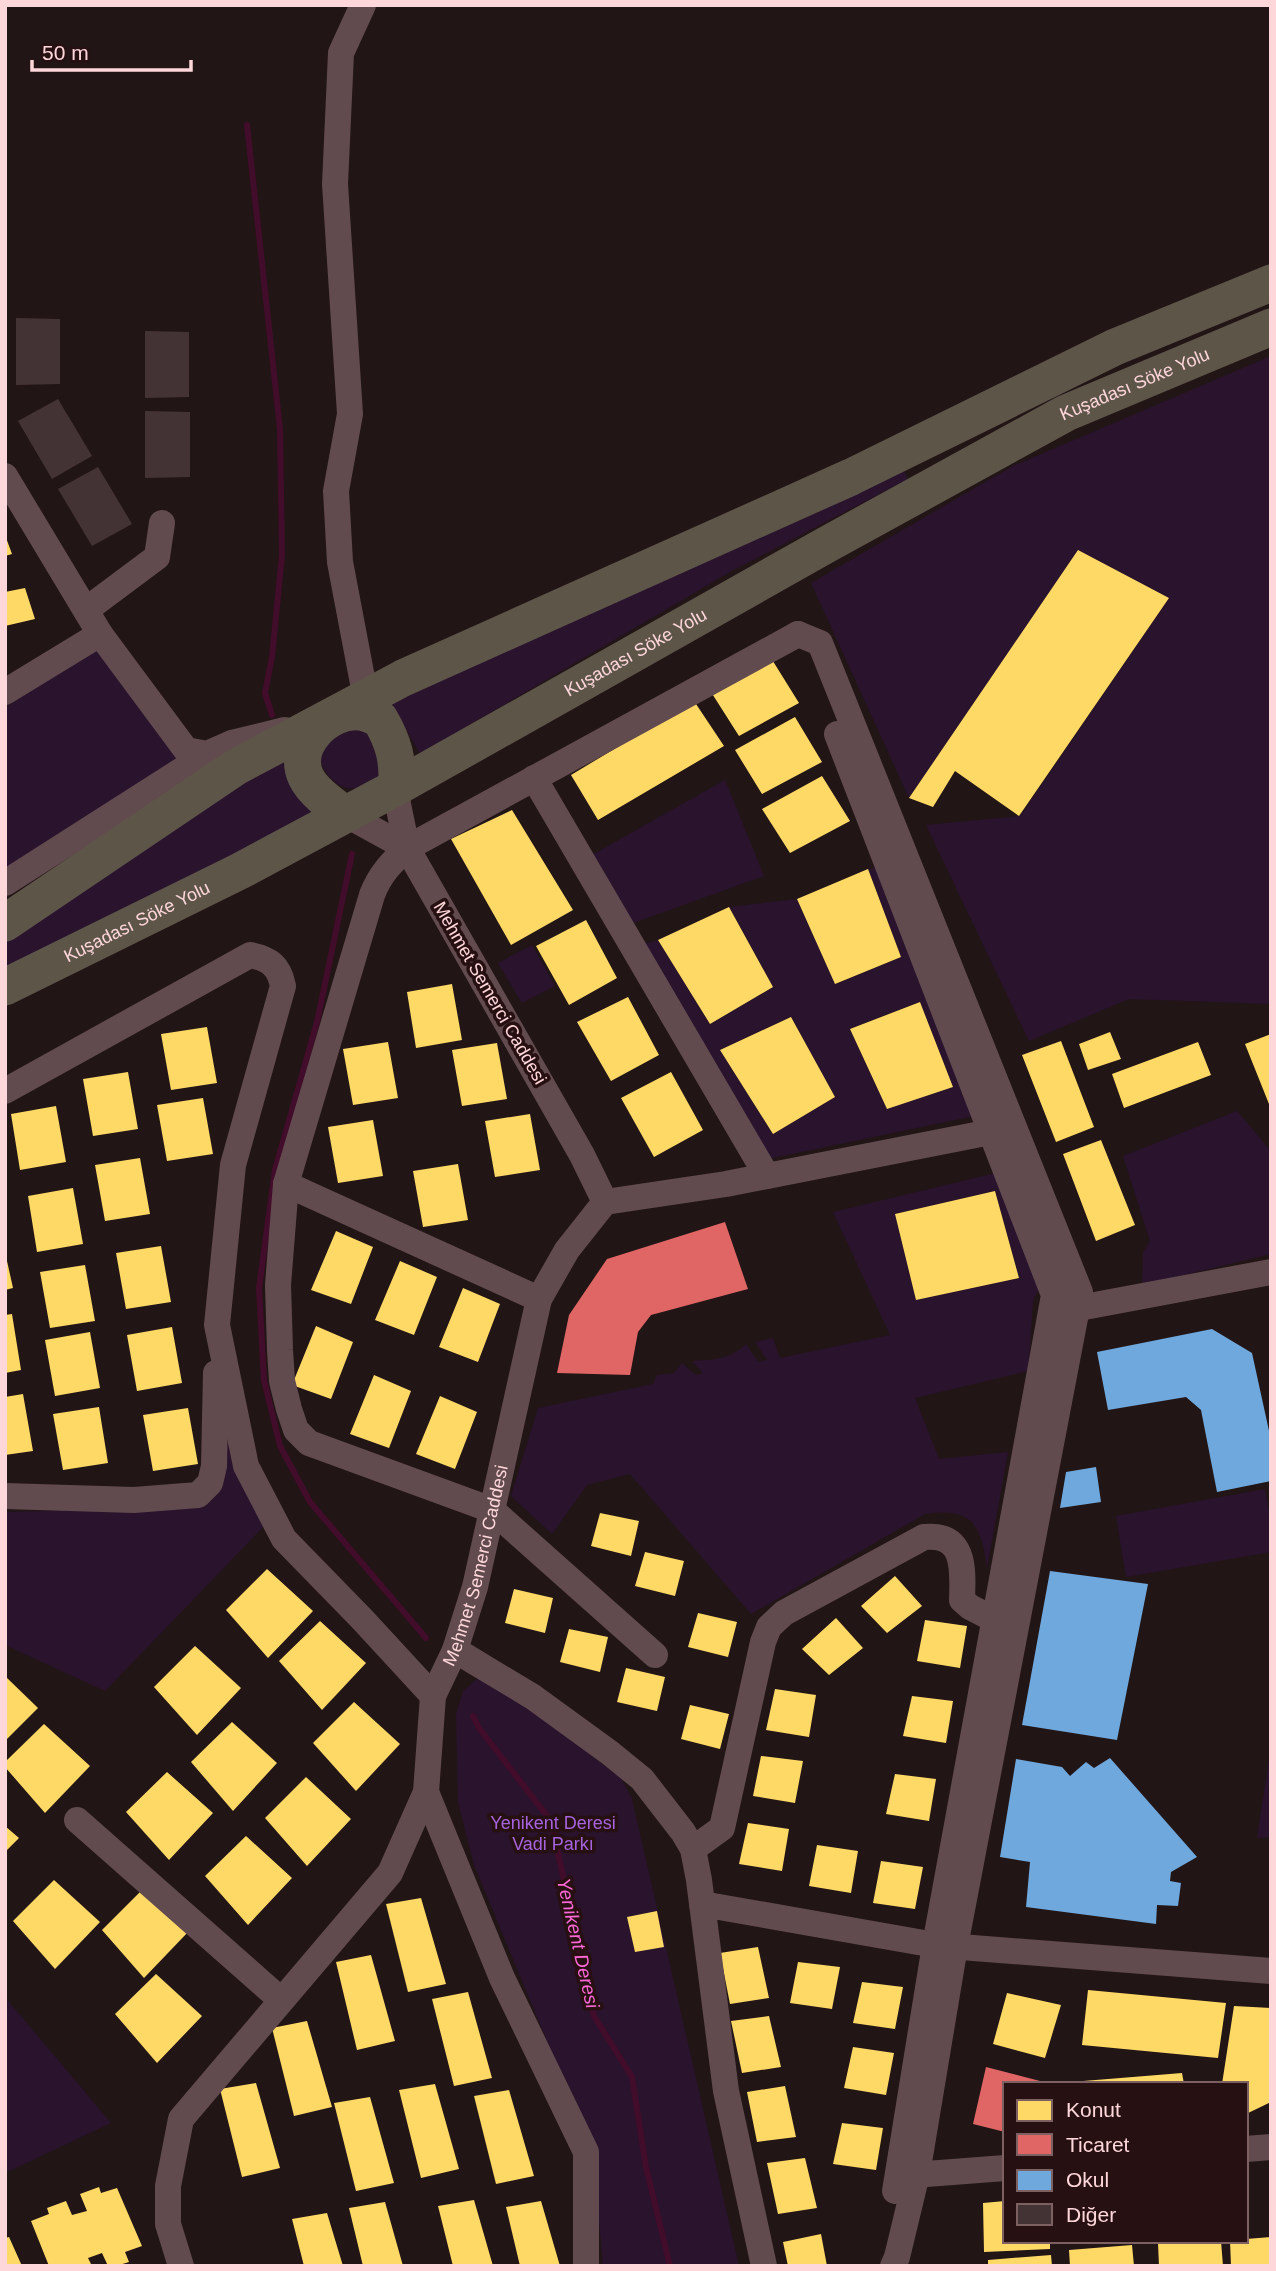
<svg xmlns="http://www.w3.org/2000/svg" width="1276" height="2271" font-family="Arial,sans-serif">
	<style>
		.green { fill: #29132d; fill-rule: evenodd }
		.homes { fill: #ffd966 }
		.shops { fill: #e06666 }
		.schools { fill: #6fa8dc }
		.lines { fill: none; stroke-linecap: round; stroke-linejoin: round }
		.stream { stroke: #420c2b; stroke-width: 6 }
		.building { fill: #443334 }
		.minor { stroke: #624b4e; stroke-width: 26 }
		.highway { stroke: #5e5549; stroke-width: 37 }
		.labels { text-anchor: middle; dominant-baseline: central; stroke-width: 7; stroke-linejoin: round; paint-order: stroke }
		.street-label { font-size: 18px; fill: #fed7db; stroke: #271011 }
		.park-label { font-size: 18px; fill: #a563de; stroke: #271011 }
		.water-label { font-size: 19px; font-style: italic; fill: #fd67d7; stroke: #271011 }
	</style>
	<rect width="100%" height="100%" fill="#221516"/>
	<!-- green -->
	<path class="green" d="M1271 356V1004L1129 999 1029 1041 926 825 1020 816 1169 598 1078 551 909 798 811 583 1013 466Z
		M901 465 908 479 730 572 420 754 388 697Z
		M96 649 180 763 5 876V707Z
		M352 725 376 735 381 773 363 789C355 789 348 789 341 786 325 778 311 753 327 739 333 733 344 729 352 725Z
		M282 759 312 815 5 970V939Z
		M725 780 764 876 622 927 583 860Z
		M882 866 979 1115 759 1161 634 947 658 940 710 1024 773 987 729 907 797 899 836 984 901 957 868 869ZM919 1002 953 1087 887 1108 850 1029ZM791 1017 835 1097 773 1134 720 1050Z
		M532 945 555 986 522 1003 498 963Z
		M1237 1111 1271 1151V1254L1142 1285 1143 1253 1150 1241 1123 1156Z
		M1000 1172 1042 1282 1033 1301 1028 1371 915 1398 939 1459 1008 1452 987 1568C981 1525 973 1507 925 1514L751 1614 630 1474 587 1485 552 1534 511 1496 538 1408 653 1384 657 1375 674 1373 682 1363 696 1375 703 1373 692 1361C713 1360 731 1359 746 1344L758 1362 767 1360 755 1342 773 1338 780 1358 890 1335 833 1212ZM995 1191 1019 1278 916 1299 895 1214Z
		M226 1403 269 1521 105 1691 5 1645V1512L204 1507 219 1487Z
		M1265 1489 1271 1522V1552L1126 1577 1116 1516Z
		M483 1674 621 1778 632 1799 739 2266H603L593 2152 474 1865 458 1802 456 1714 463 1691Z
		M1271 1746V1837L1257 1838Z
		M5 1997 111 2123 5 2173Z"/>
	<!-- homes -->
	<path class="homes" d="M5 535 12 554 5 556Z
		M1078 550 1169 598 1019 816 955 771 933 807 909 798Z
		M25 588 35 619 5 626V592Z
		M771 658 799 703 739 736 711 692Z
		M694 701 724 746 598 820 571 775Z
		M795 717 822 762 762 794 735 750Z
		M822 776 850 821 790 853 762 809Z
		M512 810 573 910 511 945 451 839Z
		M868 869 901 957 835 984 797 899Z
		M729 907 773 987 710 1024 658 940Z
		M586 920 617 978 569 1005 536 946Z
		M452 984 462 1040 416 1048 407 992Z
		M628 997 659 1055 611 1081 577 1022Z
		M920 1002 953 1087 887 1109 850 1029Z
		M791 1017 835 1097 773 1134 720 1050Z
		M207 1027 217 1083 171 1090 161 1034Z
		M1110 1032 1121 1059 1088 1070 1079 1044Z
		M1271 1034V1109L1245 1044Z
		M1061 1041 1094 1127 1056 1142 1022 1055Z
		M388 1042 398 1098 353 1105 343 1049Z
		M1198 1042 1211 1075 1124 1108 1112 1074Z
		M497 1043 507 1099 462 1106 452 1050Z
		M128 1072 138 1129 93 1136 83 1079Z
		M671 1072 703 1130 654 1157 621 1098Z
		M203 1098 213 1154 167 1161 157 1105Z
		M56 1106 66 1162 20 1170 11 1114Z
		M530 1114 540 1170 495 1177 485 1121Z
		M373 1120 383 1176 338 1183 328 1127Z
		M1101 1140 1135 1225 1096 1241 1063 1154Z
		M140 1158 150 1214 105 1221 95 1165Z
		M458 1164 468 1220 423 1227 413 1171Z
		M73 1188 83 1244 37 1252 28 1196Z
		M995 1191 1019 1278 916 1300 895 1214Z
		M336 1231 373 1247 351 1304 311 1290Z
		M161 1246 171 1302 126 1309 116 1253Z
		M5 1252 13 1288 5 1290Z
		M400 1261 437 1277 414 1335 375 1320Z
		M85 1265 95 1321 50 1328 40 1272Z
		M463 1288 500 1304 478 1362 439 1347Z
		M12 1314 21 1370 5 1373V1315Z
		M316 1326 353 1342 331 1399 292 1385Z
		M172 1327 182 1383 137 1391 127 1335Z
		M90 1332 100 1388 55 1396 45 1340Z
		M374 1375 411 1391 389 1448 350 1434Z
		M23 1394 33 1451 5 1455V1397Z
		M440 1396 477 1412 455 1469 416 1454Z
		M99 1407 108 1463 63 1470 53 1414Z
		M188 1408 198 1464 153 1471 143 1415Z
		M600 1513 639 1521 631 1556 591 1546Z
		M645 1552 684 1561 675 1596 635 1586Z
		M267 1569 313 1611 268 1658 226 1610Z
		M895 1576 922 1606 887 1633 861 1606Z
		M514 1589 553 1598 545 1633 505 1623Z
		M698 1613 737 1622 728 1657 688 1647Z
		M836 1618 863 1648 829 1675 802 1649Z
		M925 1620 967 1626 960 1668 917 1661Z
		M320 1621 366 1663 322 1710 279 1661Z
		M569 1629 608 1637 600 1672 560 1662Z
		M195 1646 241 1688 197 1735 154 1687Z
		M626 1668 665 1677 657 1711 617 1702Z
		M5 1676 38 1708 5 1741Z
		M775 1689 816 1695 809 1737 766 1730Z
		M912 1696 953 1701 946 1743 903 1736Z
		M354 1702 400 1744 356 1791 313 1743Z
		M690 1705 729 1714 720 1749 681 1739Z
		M232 1722 277 1763 233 1811 191 1762Z
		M44 1724 90 1766 45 1813 5 1767V1762Z
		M761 1756 803 1761 795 1803 753 1796Z
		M167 1772 213 1813 169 1860 126 1812Z
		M895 1774 936 1779 929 1821 886 1814Z
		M306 1777 351 1819 307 1866 265 1818Z
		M748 1823 789 1829 782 1871 739 1864Z
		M5 1826 19 1838 5 1852Z
		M246 1836 292 1878 248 1925 205 1876Z
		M817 1845 858 1851 851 1893 809 1886Z
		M881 1861 923 1867 915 1909 873 1903Z
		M54 1880 100 1922 55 1969 13 1921Z
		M143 1889 189 1931 144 1978 102 1930Z
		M421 1898 446 1984 408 1992 386 1904Z
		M657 1911 664 1947 635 1952 627 1917Z
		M758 1947 769 1998 730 2004 720 1953Z
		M371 1955 395 2041 357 2050 336 1962Z
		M798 1962 840 1967 832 2009 790 2003Z
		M156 1974 202 2016 157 2063 115 2014Z
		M862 1982 903 1987 895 2029 853 2023Z
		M1088 1990 1226 2003 1218 2058 1082 2045Z
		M468 1992 492 2078 454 2086 432 1999Z
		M1007 1993 1061 2005 1045 2058 993 2044Z
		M1234 2006 1271 2008V2102L1246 2114V2084H1222Z
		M769 2016 781 2067 742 2073 731 2021Z
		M307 2021 332 2107 294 2116 272 2028Z
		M853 2047 894 2053 886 2095 844 2088Z
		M1182 2073 1184 2084H1071V2082Z
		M256 2083 280 2168 242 2177 220 2089Z
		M435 2084 459 2169 421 2178 399 2090Z
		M785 2086 796 2137 757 2142 747 2092Z
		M509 2090 534 2176 496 2184 474 2096Z
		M370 2097 394 2183 356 2191 334 2103Z
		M842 2123 883 2128 876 2170 833 2164Z
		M805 2158 817 2208 778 2214 767 2163Z
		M99 2187 101 2193 117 2188 142 2246 125 2252 129 2262 116 2266H108L102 2253 88 2258 92 2266H49L31 2221 49 2214 47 2208 66 2201 72 2215 87 2211 80 2194Z
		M474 2200 493 2266H453L438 2206Z
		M541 2201 560 2266H520L506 2207Z
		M1005 2201V2241H1050V2249L984 2252 983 2203Z
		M385 2202 403 2266H363L349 2208Z
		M327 2213 343 2266H304L292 2219Z
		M821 2234 827 2266H788L783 2242Z
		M9 2237 22 2266H5V2238Z
		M1271 2237V2266H1231L1230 2241H1246V2239Z
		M1178 2241H1221L1223 2266H1159L1158 2243Z
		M1132 2245 1134 2266H1070L1069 2250Z
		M1051 2255 1052 2266H988V2260Z"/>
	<!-- shops -->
	<path class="shops" d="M725 1222 748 1289 651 1315 638 1332 630 1375 557 1373 569 1315 607 1259Z
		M986 2067 1040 2081 1039 2084H1005V2132L973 2124Z"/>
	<!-- schools -->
	<path class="schools" d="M1212 1329 1252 1353 1271 1440V1481L1217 1492 1201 1410 1186 1397 1108 1410 1097 1352Z
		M1096 1467 1101 1502 1060 1508 1066 1472Z
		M1050 1571 1148 1584 1117 1740 1022 1725Z
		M1110 1758 1197 1857 1171 1872 1170 1881 1181 1883 1178 1906 1157 1905 1156 1924 1026 1907 1030 1862 1000 1857 1016 1759 1062 1767 1070 1776 1086 1762 1094 1768Z"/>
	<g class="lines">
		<!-- stream -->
		<path class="stream" d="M247 125 280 429 282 555 272 657 265 693 272 715
			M352 854 317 1022 275 1170 259 1288 264 1380 280 1446 310 1502 426 1638
			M473 1716 479 1728 551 1821 567 1894 579 1963 594 2016 632 2077 646 2167 670 2266"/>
	</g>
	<!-- building -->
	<path class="building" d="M16 318 60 319V384L16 385Z
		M145 331 189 332V397L145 398Z
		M58 399 92 456 52 479 18 421Z
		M145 411 190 412V477L145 478Z
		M98 467 132 524 92 546 58 489Z"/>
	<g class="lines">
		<!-- minor -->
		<g class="minor">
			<path d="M363 5 341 53 335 184 350 414 336 491 340 562 366 699"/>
			<path d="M5 476 100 634 186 750 207 754 232 743 285 730"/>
			<path d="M86 610 157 557 162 523"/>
			<path d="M798 634 820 643 1080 1292 955 1946 917 2174 897 2257 893 2266"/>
			<path d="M5 692 100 634"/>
			<path d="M837 734 1054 1295 935 1945 895 2191"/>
			<path d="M534 778 767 1176"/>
			<path d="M345 814 407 848"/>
			<path d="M5 883 207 754"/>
			<path d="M5 1091 250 955C270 959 279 966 283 986L233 1165 217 1325 246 1466 284 1539 362 1619 433 1696"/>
			<path d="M286 1184 539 1299"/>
			<path d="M605 1202 726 1184 1006 1129"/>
			<path d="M1063 1311 1271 1272"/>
			<path d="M5 1496 134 1500 198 1495 210 1483 214 1466 216 1373"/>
			<path d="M455 1650 533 1697 610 1753 642 1779 683 1832 693 1849 699 1880 726 2091 764 2266"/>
			<path d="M655 1655 492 1510 309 1443 296 1430 289 1409 282 1381 280 1350 278 1285 286 1184 372 895C380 874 391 863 407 848L798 634"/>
			<path d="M426 1792 502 1978 586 2152V2266"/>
			<path d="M77 1820 281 2000"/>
			<path d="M693 1849 722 1828 763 1642 769 1627 784 1613 924 1537C966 1533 963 1570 962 1600L970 1607 995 1620"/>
			<path d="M702 1904 935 1945 1271 1971"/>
			<path d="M1246 2149 1271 2147"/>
			<path d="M900 2176 1005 2168"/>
			<path id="s1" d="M181 2266 168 2224V2186L181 2119 390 1873 426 1792 433 1696 455 1650 475 1587 539 1299 567 1250 605 1202 582 1155 407 848 398 804 397 787"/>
		</g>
		<!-- highway -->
		<g class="highway">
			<path d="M345 814C332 805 313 792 306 777 291 745 328 709 359 712 366 712 374 717 380 719 394 743 398 759 397 787"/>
			<path d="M5 923 236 767 403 678 851 477 1115 347 1271 283"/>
			<path id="s2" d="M5 987 240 871 397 787 826 545 1066 413 1271 327"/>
		</g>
	</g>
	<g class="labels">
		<!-- street labels -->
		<g class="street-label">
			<text stroke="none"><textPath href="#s2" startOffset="1281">Kuşadası Söke Yolu</textPath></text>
			<text stroke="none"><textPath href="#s2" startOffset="714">Kuşadası Söke Yolu</textPath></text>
			<text stroke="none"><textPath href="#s2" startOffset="147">Kuşadası Söke Yolu</textPath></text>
			<text transform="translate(490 993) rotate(60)">Mehmet Semerci Caddesi</text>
			<text stroke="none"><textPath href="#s1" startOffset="796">Mehmet Semerci Caddesi</textPath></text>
		</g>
		<!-- park labels -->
		<g class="park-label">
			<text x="553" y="1823">Yenikent Deresi<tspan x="553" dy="21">Vadi Parkı</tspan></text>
		</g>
		<!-- water labels -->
		<g class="water-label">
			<text transform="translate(578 1943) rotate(77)">Yenikent Deresi</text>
		</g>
	</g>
	<!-- border -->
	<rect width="1276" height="2271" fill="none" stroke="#fed7db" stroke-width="14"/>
	<!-- legend -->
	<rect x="1003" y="2082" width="245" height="161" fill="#271011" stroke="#7d6062" stroke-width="2"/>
	<rect x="1017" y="2100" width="35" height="21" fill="#ffd966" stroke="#7d6062" stroke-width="2"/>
	<text x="1066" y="2117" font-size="21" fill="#fed7db">Konut</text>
	<rect x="1017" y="2134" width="35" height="21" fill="#e06666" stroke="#7d6062" stroke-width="2"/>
	<text x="1066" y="2152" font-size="21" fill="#fed7db">Ticaret</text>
	<rect x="1017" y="2170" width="35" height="21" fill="#6fa8dc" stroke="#7d6062" stroke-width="2"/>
	<text x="1066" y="2187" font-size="21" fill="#fed7db">Okul</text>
	<rect x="1017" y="2204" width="35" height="21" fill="#443334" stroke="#7d6062" stroke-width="2"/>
	<text x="1066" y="2222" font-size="21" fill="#fed7db">Diğer</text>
	<!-- scale -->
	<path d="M32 60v10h159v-10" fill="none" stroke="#fed7db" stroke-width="3.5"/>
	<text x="42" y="60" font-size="21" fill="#fed7db" stroke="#271011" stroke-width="5" paint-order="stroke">50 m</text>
</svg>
